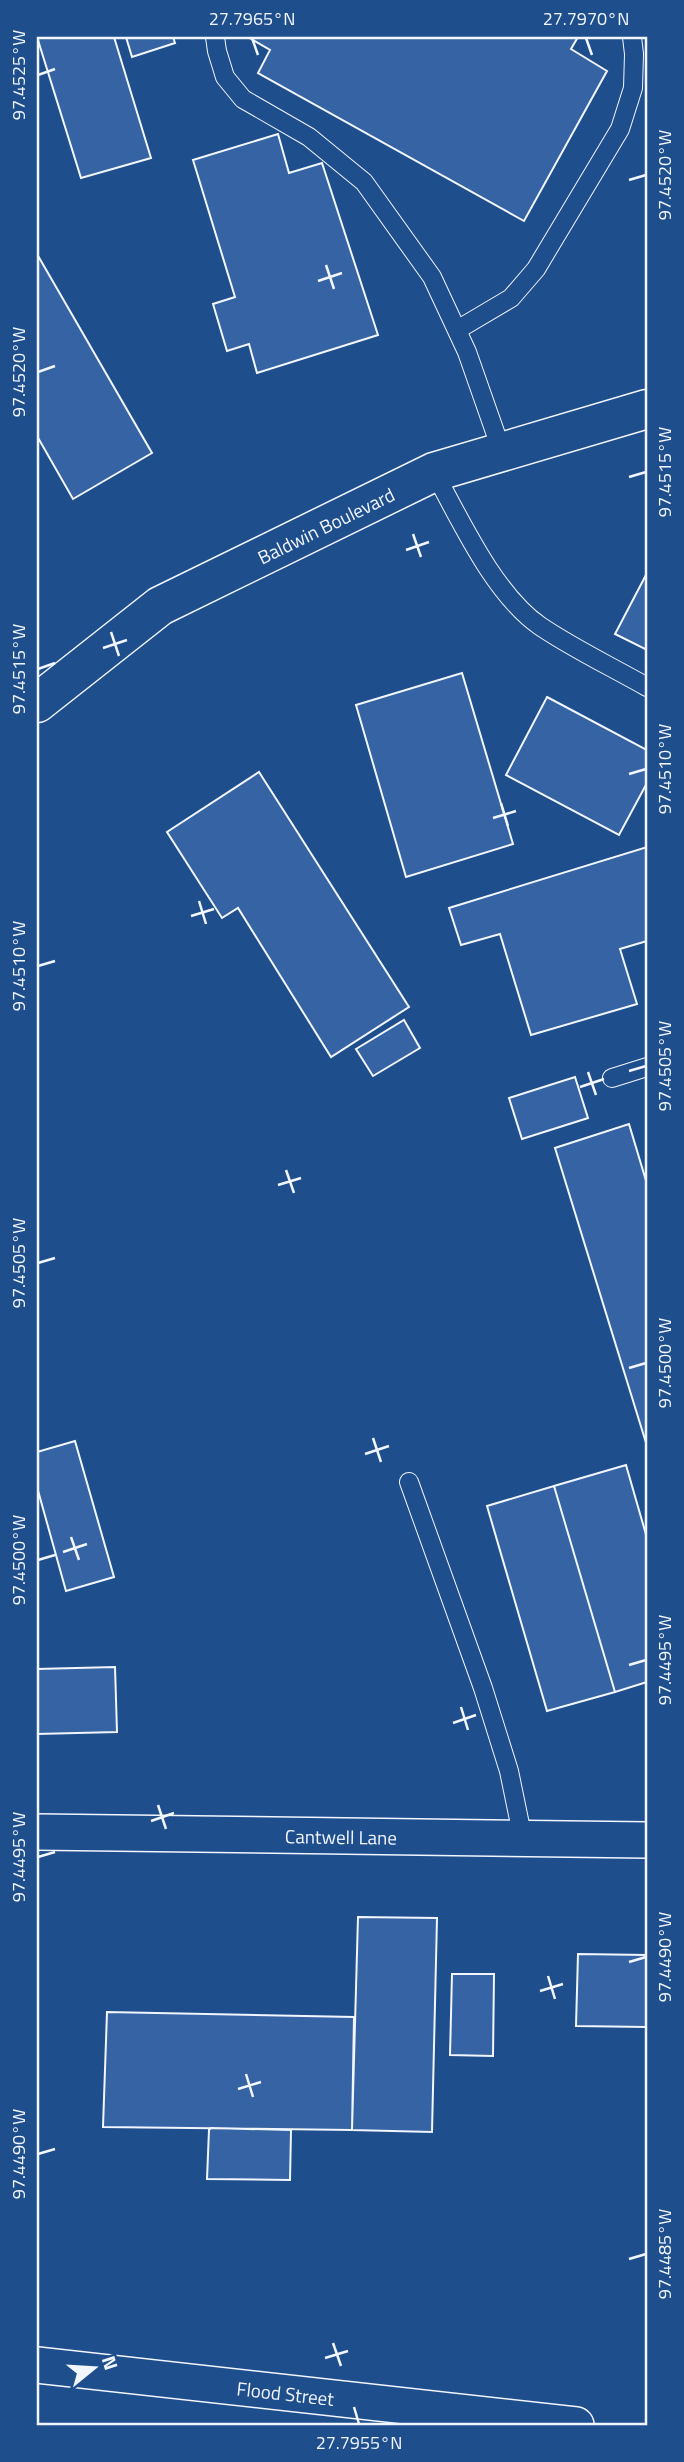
<svg xmlns="http://www.w3.org/2000/svg" width="684" height="2462" font-family="'Titillium Web',sans-serif">
	<style>
		.building { fill: #3563a3; stroke: #f2f6ff; stroke-width: 2 }
		.lines { fill: none; stroke-linecap: round; stroke-linejoin: round }
		.lane-casing { stroke: #f2f6ff; stroke-width: 20 }
		.street-casing { stroke: #f2f6ff; stroke-width: 38 }
		.secondary-casing { stroke: #f2f6ff; stroke-width: 41 }
		.lane { stroke: #1f4e8c; stroke-width: 18 }
		.street { stroke: #1f4e8c; stroke-width: 35 }
		.secondary { stroke: #1f4e8c; stroke-width: 38 }
		.ticks { fill: none; stroke: #f2f6ff; stroke-width: 2.5 }
		.labels { text-anchor: middle; dominant-baseline: central; stroke-width: 5; stroke-linejoin: round; paint-order: stroke }
		.street-label { font-size: 19px; fill: #f2f6ff; stroke: #1f4e8c }
		.neatline { fill: none; stroke: #f2f6ff; stroke-width: 2.5 }
		.ticks-label { font-size: 18px; text-anchor: middle; fill: #f2f6ff }
	</style>
	<rect width="100%" height="100%" fill="#1f4e8c"/>
	<!-- building -->
	<path class="building" d="M37 37H114L151 158 81 178Z
		M126 37H173L175 43 132 57Z
		M248 37H578L571 49 607 71 524 221 258 73 270 50Z
		M278 134 289 173 322 163 378 335 257 373 249 344 227 351 213 304 235 297 193 160Z
		M37 254 152 453 73 499 37 436Z
		M647 573V650L615 634Z
		M462 673 513 844 406 877 356 705Z
		M547 697 647 750V783L619 835 506 775Z
		M259 772 409 1007 331 1057 238 908 222 918 167 832Z
		M647 847V941L620 949 637 1004 531 1035 500 934 461 945 449 908Z
		M404 1020 420 1048 373 1076 356 1049Z
		M575 1077 588 1118 522 1139 509 1098Z
		M629 1124 647 1184V1446L555 1148Z
		M75 1441 114 1577 66 1591 37 1487V1452Z
		M626 1465 647 1538V1682L615 1692 554 1486Z
		M554 1486 615 1692 547 1711 487 1506Z
		M115 1667 117 1732 37 1734V1669Z
		M358 1917 437 1918 432 2132 352 2130Z
		M578 1954 647 1955 646 2027 576 2026Z
		M452 1974H494L493 2056 450 2055Z
		M107 2012 354 2017 352 2130 103 2127Z
		M211 2128 291 2130 290 2180 207 2179 209 2130Z"/>
	<g class="lines">
		<defs>
			<path id="lane" d="M215 37 217 51 225 77 243 99 309 137 364 182 432 277 467 352 502 452
				M457 330 511 298 536 269 620 129 633 88 634 54 632 37
				M434 472C461 521 494 594 540 626 574 649 612 667 647 687
				M612 1078 647 1067
				M409 1482 483 1688 509 1771 523 1839"/>
			<g id="street">
				<path id="s1" d="M37 1832 647 1840"/>
				<path id="s2" d="M37 2365 576 2425"/>
			</g>
			<g id="secondary">
				<path id="s3" d="M37 703 160 606 434 472 647 409"/>
			</g>
		</defs>
		<!-- lane casing -->
		<use href="#lane" class="lane-casing"/>
		<!-- street casing -->
		<use href="#street" class="street-casing"/>
		<!-- secondary casing -->
		<use href="#secondary" class="secondary-casing"/>
		<!-- lane -->
		<use href="#lane" class="lane"/>
		<!-- street -->
		<use href="#street" class="street"/>
		<!-- secondary -->
		<use href="#secondary" class="secondary"/>
	</g>
	<!-- ticks -->
	<path class="ticks" d="M252 38 258 55M586 38 592 55M38 75 55 69M629 180 646 175M326 265 334 289M318 281 342 273M38 372 55 366M629 477 646 472M413 534 421 557M406 550 429 542M111 632 119 656M103 648 127 640M38 669 55 663M629 774 646 769M501 803 508 826M493 818 516 811M199 901 206 924M191 916 214 909M38 966 55 961M629 1071 646 1066M588 1072 596 1095M580 1087 604 1079M286 1170 294 1193M278 1185 301 1178M38 1263 55 1258M629 1368 646 1363M373 1438 381 1462M365 1454 389 1446M71 1537 79 1560M63 1552 87 1544M38 1560 55 1555M629 1665 646 1660M461 1707 468 1730M453 1723 476 1715M158 1805 166 1829M151 1821 174 1813M38 1857 55 1852M629 1962 646 1957M548 1976 555 1999M540 1991 563 1984M246 2074 253 2097M238 2089 261 2082M38 2154 55 2149M629 2259 646 2254M333 2343 341 2366M325 2358 348 2351M354 2407 359 2424"/>
	<g class="labels">
		<!-- street labels -->
		<g class="street-label">
			<text stroke="none"><textPath href="#s3" startOffset="341">Baldwin Boulevard</textPath></text>
			<text stroke="none"><textPath href="#s1" startOffset="304">Cantwell Lane</textPath></text>
			<text stroke="none"><textPath href="#s2" startOffset="250">Flood Street</textPath></text>
		</g>
	</g>
	<!-- border -->
	<rect width="684" height="2462" fill="none" stroke="#1f4e8c" stroke-width="77"/>
	<!-- north arrow -->
	<g transform="translate(94 2368) rotate(72)" stroke="#1f4e8c" stroke-width="5" paint-order="stroke">
	<path d="M0-5L12 26L0 18L-12 26Z" fill="#f2f6ff"/>
	<text y="-10" font-size="19" font-weight="bold" text-anchor="middle" fill="#f2f6ff">N</text>
	</g>
	<rect x="38" y="38" width="608" height="2386" class="neatline"/>
	<g class="ticks-label">
		<text x="252" y="25">27.7965°N</text>
		<text x="586" y="25">27.7970°N</text>
		<text transform="translate(19 75) rotate(-90)" y="6">97.4525°W</text>
		<text transform="translate(665 175) rotate(-90)" y="6">97.4520°W</text>
		<text transform="translate(19 372) rotate(-90)" y="6">97.4520°W</text>
		<text transform="translate(665 472) rotate(-90)" y="6">97.4515°W</text>
		<text transform="translate(19 669) rotate(-90)" y="6">97.4515°W</text>
		<text transform="translate(665 769) rotate(-90)" y="6">97.4510°W</text>
		<text transform="translate(19 966) rotate(-90)" y="6">97.4510°W</text>
		<text transform="translate(665 1066) rotate(-90)" y="6">97.4505°W</text>
		<text transform="translate(19 1263) rotate(-90)" y="6">97.4505°W</text>
		<text transform="translate(665 1363) rotate(-90)" y="6">97.4500°W</text>
		<text transform="translate(19 1560) rotate(-90)" y="6">97.4500°W</text>
		<text transform="translate(665 1660) rotate(-90)" y="6">97.4495°W</text>
		<text transform="translate(19 1857) rotate(-90)" y="6">97.4495°W</text>
		<text transform="translate(665 1957) rotate(-90)" y="6">97.4490°W</text>
		<text transform="translate(19 2154) rotate(-90)" y="6">97.4490°W</text>
		<text transform="translate(665 2254) rotate(-90)" y="6">97.4485°W</text>
		<text x="359" y="2449">27.7955°N</text>
	</g>
</svg>
